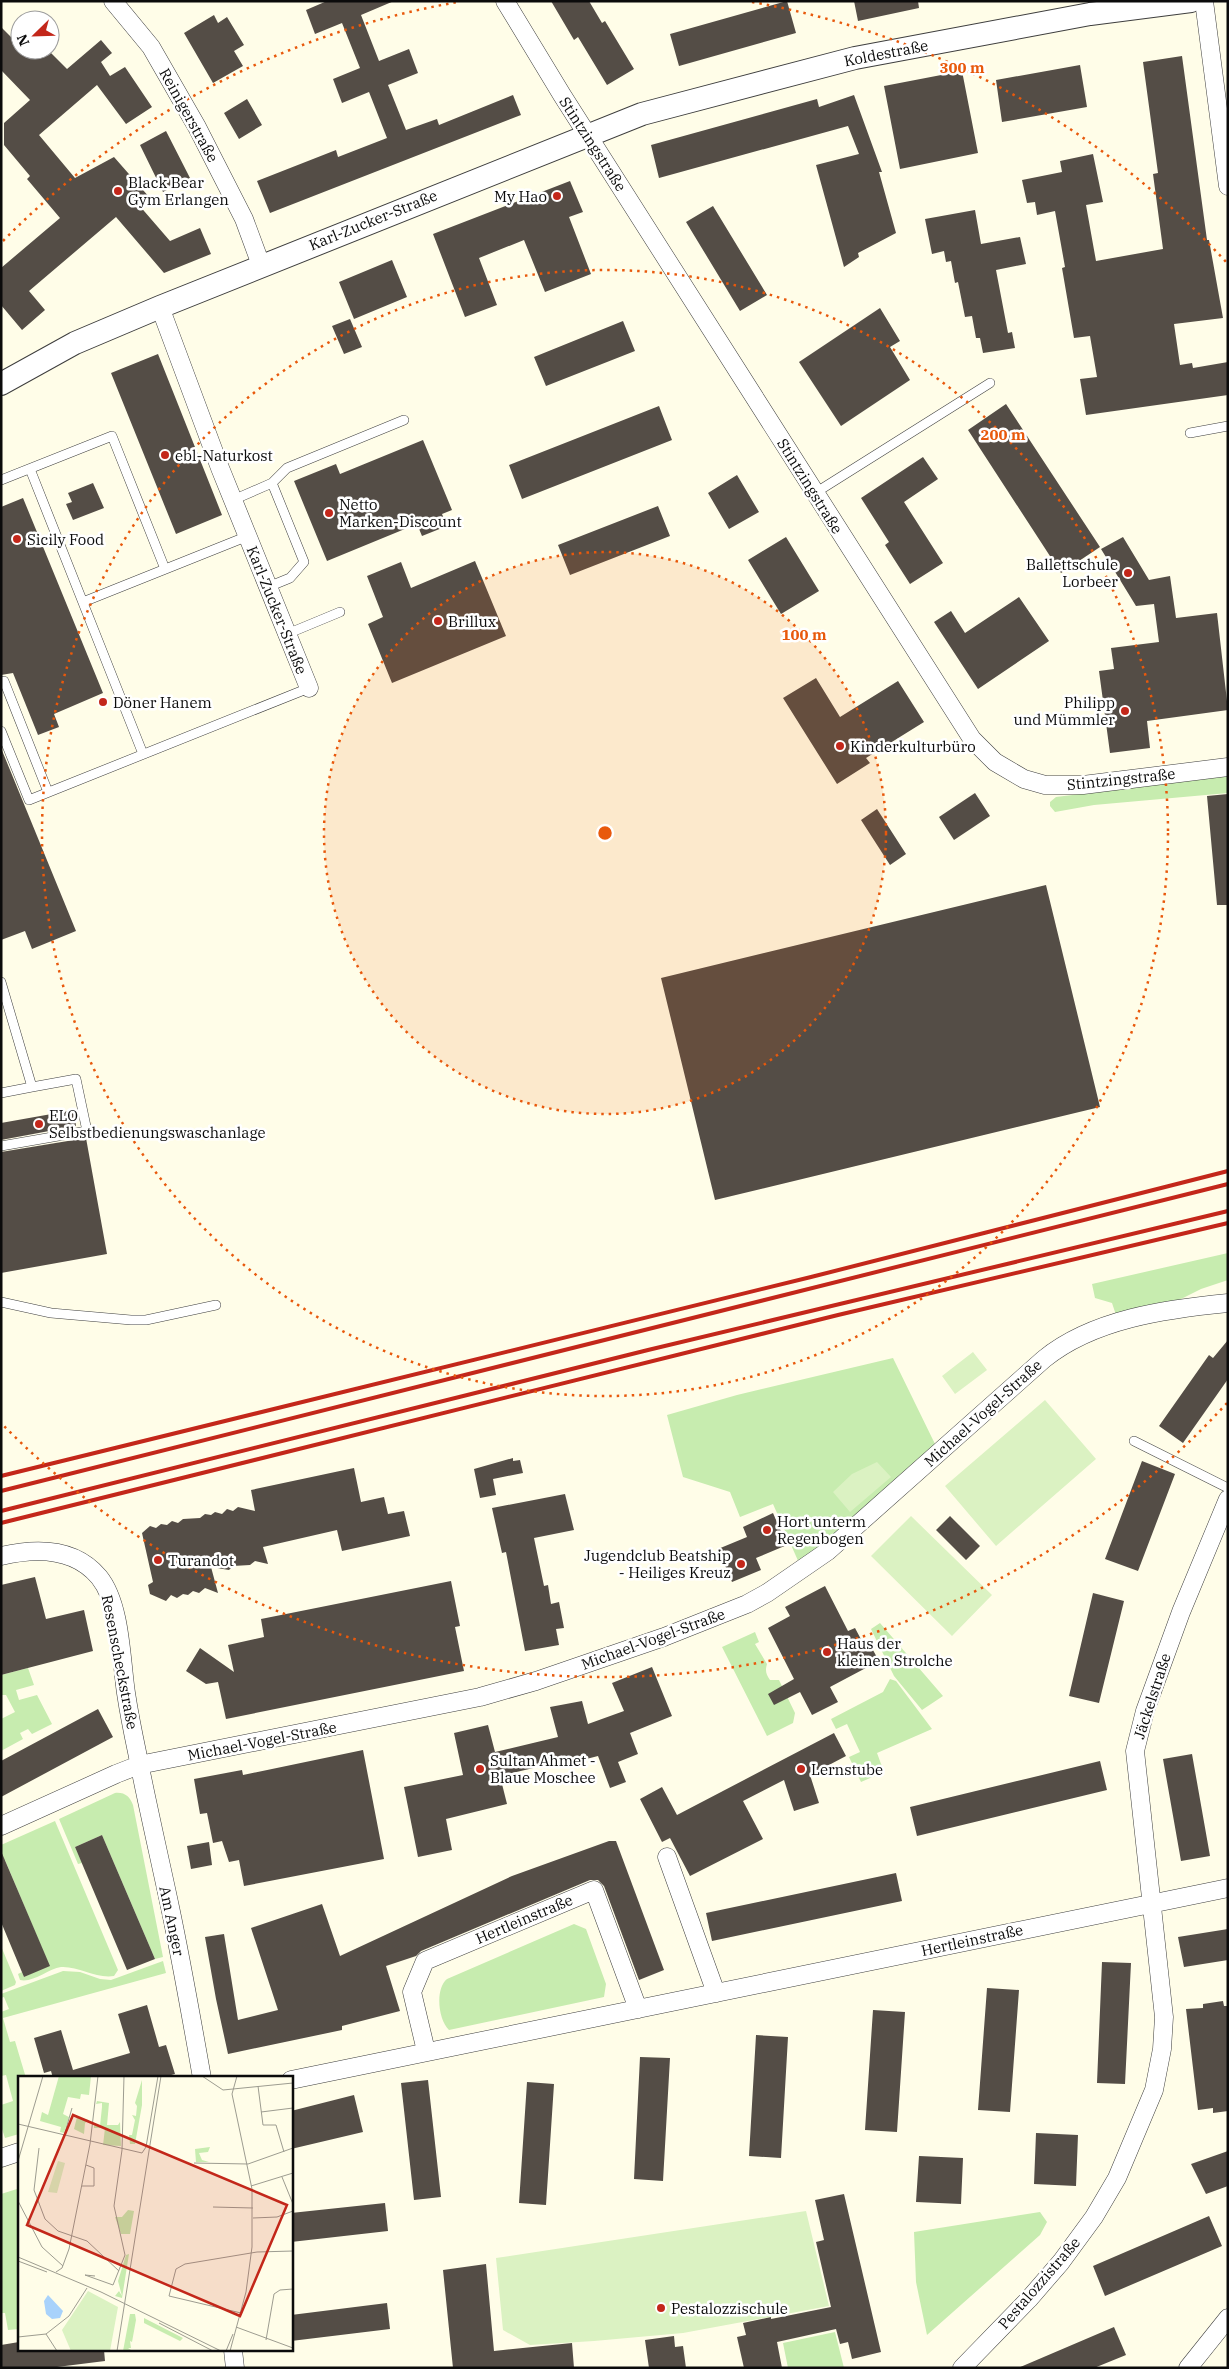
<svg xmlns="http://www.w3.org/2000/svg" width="1229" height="2369" font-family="'IBM Plex Serif',serif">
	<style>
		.green { fill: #c7ecaf }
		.pitch { fill: #dbf2c2 }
		.building { fill: #544d46 }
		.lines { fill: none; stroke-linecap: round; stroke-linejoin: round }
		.service-casing { stroke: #3e3e3e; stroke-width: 10 }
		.minor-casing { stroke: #3e3e3e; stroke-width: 19 }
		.tertiary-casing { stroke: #3e3e3e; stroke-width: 24 }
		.service { stroke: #fff; stroke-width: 9 }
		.minor { stroke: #fff; stroke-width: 18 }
		.tertiary { stroke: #fff; stroke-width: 22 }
		.rail { stroke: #c3271a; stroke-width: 4 }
		.ring { fill: none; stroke: #e8590c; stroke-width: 2.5; stroke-dasharray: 2.5 5 }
		.poi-dot { fill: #c3271a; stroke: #fff; stroke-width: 2 }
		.labels { text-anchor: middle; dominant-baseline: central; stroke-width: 5; stroke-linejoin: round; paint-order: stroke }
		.street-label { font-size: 15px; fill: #0b0b0b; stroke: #fff }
		.poi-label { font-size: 15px; fill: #0b0b0b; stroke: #fff; text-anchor: start }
		.inset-road { fill: none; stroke: #9d9c90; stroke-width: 1 }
		.view { fill: #c3271a; fill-opacity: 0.15; stroke: #c3271a; stroke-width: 2.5 }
		.inset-edge { fill: none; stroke: #0b0b0b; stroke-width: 2.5 }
		.centre { fill: #e8590c; stroke: #fff; stroke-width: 2.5 }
		.ring-label { font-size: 15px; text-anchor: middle; font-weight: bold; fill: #e8590c; stroke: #fff; stroke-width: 5; stroke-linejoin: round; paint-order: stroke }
	</style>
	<rect width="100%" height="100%" fill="#fffde8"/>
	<!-- green -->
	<path class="green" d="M1228 776V793L1094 805 1055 812 1050 806V802L1056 797Z
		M1228 1253V1280L1201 1289 1175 1302 1116 1315 1112 1303 1095 1298 1092 1284Z
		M893 1358 935 1444 839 1533 799 1563 773 1504 740 1517 730 1492 683 1477 667 1415 737 1395Z
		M880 1623 943 1696 922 1710 894 1676 871 1629Z
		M755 1632 759 1642 755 1644 767 1664C765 1671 766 1674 770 1680H779L795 1713 793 1723 767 1736 722 1647Z
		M28 1668 34 1685 16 1690 19 1700 37 1695 52 1724 32 1734 28 1729 20 1733 23 1739 1 1751V1719L15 1712 6 1695H1V1675Z
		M890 1679 896 1681 932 1729 877 1753 884 1772 861 1782 849 1757 860 1752 847 1724 836 1729 831 1719 883 1692Z
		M115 1793C125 1792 130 1797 133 1805L163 1957 155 1959 102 1835 75 1847 82 1863 78 1864 59 1819Z
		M55 1821 118 1970 114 1976C96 1979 79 1966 61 1967 48 1969 33 1983 20 1980L18 1974 22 1972 24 1977 49 1965 5 1860 1 1861V1845Z
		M574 1924 586 1929 606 1984 604 1997 449 2030C438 2019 435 1989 447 1979Z
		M1 1946 16 1982 15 1985 1 1991Z
		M163 1961 166 1973 3 2018 10 2042 15 2041 26 2078H19V2134L5 2138 1 2126V2105L13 2101 6 2075 1 2076V2012L9 2009 4 1997 1 1998V1994L63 1971 80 1972 100 1979 111 1980Z
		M17 2189 19 2329 8 2330 5 2313H1V2194Z
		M1040 2212 1047 2222 1040 2235 927 2335 916 2282 914 2232Z
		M835 2332 844 2368H788L783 2343Z"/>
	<!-- pitch -->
	<path class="pitch" d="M973 1352 987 1370 955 1394 942 1376Z
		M1045 1400 1096 1459 996 1546 945 1486Z
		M877 1462 891 1477 850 1512 833 1492 852 1474Z
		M911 1516 992 1595 952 1636 871 1556Z
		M806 2211 829 2306 683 2333 594 2341 530 2345 503 2330 496 2258Z"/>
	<!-- building -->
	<path class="building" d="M327 1H394L361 15 379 61 409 49 418 73 388 85 406 130 437 119 439 125 513 95 521 115 270 213 257 181 336 150 338 157 387 138 369 92 342 103 333 79 360 68 342 23 315 34 306 10Z
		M551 1H589L602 23 605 21 634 69 607 85 578 37 574 40Z
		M787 1 796 33 679 66 670 34Z
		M854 1H918L919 8 858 21Z
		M214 15 218 23 227 17 244 45 234 51 243 66 213 83 184 33Z
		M1 27 20 46V50H48L67 69 101 40 112 53 101 62 110 76 125 67 152 107 126 124 97 85 39 135 75 178 114 157 150 198 138 204 170 241 200 228 211 254 164 273 116 217 29 291 45 310 22 330 1 305V268L60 218 27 179 30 176 4 145V123L30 100 1 70Z
		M1182 56 1207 240H1209L1223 318 1174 324 1180 365 1192 363 1193 368 1228 362V395L1086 415 1080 379 1097 377 1090 336 1074 338 1062 268 1065 267 1055 211 1037 215 1035 202 1027 203 1022 180 1062 172 1060 161 1093 154 1103 202 1086 205 1096 261 1163 249 1153 174 1158 173 1143 62Z
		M1080 65 1087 107 1002 122 996 80Z
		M962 71 978 153 900 169 884 86Z
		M854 95 882 172H879L896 233 858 253 859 257 844 267 816 165 859 154 848 126 659 178 651 145 817 99 819 107Z
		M247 99 262 125 239 139 224 113Z
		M166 131 190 178 163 192 140 145Z
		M570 181 583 212 569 217 591 274 545 292 524 240 479 258 497 305 465 317 433 234Z
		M713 206 767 295 740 311 686 222Z
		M975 210 981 244 1020 237 1026 264 996 270 1008 333 1012 332 1015 348 983 353 980 338H976L972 316 965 317 958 282 955 283 951 261 946 262 944 251 932 254 925 219Z
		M392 260 407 297 354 319 339 282Z
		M880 308 900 341 890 347 910 380 841 426 799 362Z
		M350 319 362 347 344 354 332 326Z
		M623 321 635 351 546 386 534 357Z
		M158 354 222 515 176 534 111 373Z
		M1006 404 1100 547 1061 573 968 430Z
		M659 406 672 440 522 499 509 465Z
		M423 440 452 510 442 514 447 526 422 536 417 524 327 561 294 481 336 464 340 474Z
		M923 457 938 479 904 502 943 563 910 584 885 545 889 542 861 498Z
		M737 475 759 512 729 529 708 493Z
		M93 483 104 508 73 520 66 504 72 502 68 493Z
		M23 498 103 693 54 714 59 727 38 735 13 673 1 675V507Z
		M658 506 670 536 570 575 558 545Z
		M786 537 819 591 781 614 748 560Z
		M1123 537 1149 580 1170 576 1176 618 1217 613 1228 710 1147 721 1150 748 1110 753 1099 671 1114 669 1111 648 1159 642 1154 604 1136 606 1101 549Z
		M475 561 506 636 392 683 368 624 383 617 367 576 401 562 411 588Z
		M1019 597 1049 641 978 689 934 622 951 611 965 633Z
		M816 678 840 717 898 681 924 722 866 758 870 763 837 784 783 698Z
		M1 748 76 931 32 949 25 931 1 940Z
		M975 793 990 816 954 840 939 817Z
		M1228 794V905H1217L1207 796Z
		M877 809 906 854 890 865 861 820Z
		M1046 885 1100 1107 715 1200 661 978Z
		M74 1110 76 1126 1 1140V1123Z
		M86 1138 107 1254 1 1273V1152Z
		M1228 1340V1379L1183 1443 1159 1426 1209 1355 1213 1358Z
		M513 1458V1461L520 1460 523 1473 493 1479 496 1495 480 1498 474 1469Z
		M1142 1461 1175 1474 1138 1571 1105 1559Z
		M354 1468 361 1502 384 1497 388 1514 404 1511 410 1536 342 1551 337 1530 263 1547 268 1564 255 1561 250 1565 233 1566 229 1570 211 1567 218 1593 205 1588 199 1593 193 1591 188 1595 183 1594 177 1598 171 1595 166 1601 150 1594 148 1585 153 1582 142 1533 150 1526 156 1528 161 1524 167 1525 172 1521 178 1523 183 1519 200 1518 205 1514 211 1515 215 1512 222 1514 227 1509 233 1511 238 1507 255 1511 251 1490Z
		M565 1494 574 1530 534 1538 544 1586 548 1585 551 1604 559 1602 564 1628 556 1629 559 1645 525 1651 506 1552 502 1553 492 1508Z
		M773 1513 787 1545 756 1558 761 1570 732 1582 718 1549 747 1537 743 1527Z
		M950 1516 980 1546 966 1560 936 1530Z
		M35 1577 46 1619 84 1610 93 1651 1 1675V1585Z
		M451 1581 460 1626 455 1627 464 1671 226 1719 218 1682 206 1684 186 1671 200 1648 234 1672 228 1645 264 1637 261 1619Z
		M825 1586 848 1631 855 1628 863 1643 868 1641 879 1661 830 1687 838 1702 812 1715 800 1692 774 1705 768 1694 794 1679 768 1628 790 1616 785 1607Z
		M1093 1593 1124 1601 1099 1703 1069 1696Z
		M652 1667 672 1716 630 1733 638 1754 618 1762 626 1782 610 1788 598 1756 563 1765V1761L500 1776 507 1804 446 1819 452 1850 418 1857 404 1787 463 1775 454 1733 488 1725 495 1752 558 1737 550 1707 582 1701 588 1724 624 1711 612 1683Z
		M98 1709 113 1737 1 1797V1761Z
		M834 1733 846 1756 810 1775 819 1803 794 1811 784 1780 743 1801 763 1839 690 1876 670 1838 662 1842 640 1799 662 1787 677 1815Z
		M363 1750 384 1859 244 1886 239 1860 229 1862 222 1841 213 1843 207 1813 200 1814 194 1779 242 1770 243 1775Z
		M1192 1754 1210 1856 1181 1861 1163 1759Z
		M1100 1761 1107 1790 917 1836 910 1807Z
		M102 1835 155 1959 127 1970 75 1847Z
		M609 1841H616L664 1970 639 1980 604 1886 598 1880H590L421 1951 416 1956 386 1966 400 2011 342 2026V2030L228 2054 216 1999 205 1937 224 1934 238 2020 278 2010 251 1928 322 1904 340 1956 512 1876Z
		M209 1842 212 1865 191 1869 187 1846Z
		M1 1851 50 1966 24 1977 1 1922Z
		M896 1873 902 1901 712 1941 706 1913Z
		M1228 1929V1960L1184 1967 1178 1937Z
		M1102 1962 1131 1963 1125 2084 1097 2083Z
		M987 1988 1019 1990 1010 2112 978 2110Z
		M1223 2001 1224 2006H1228V2111L1213 2113V2108L1198 2110 1186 2009 1203 2008V2004Z
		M147 2005 159 2047 166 2045 175 2074 160 2078H53L51 2071 44 2073 34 2038 61 2030 73 2070 130 2053 118 2014Z
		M873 2010 905 2012 897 2132 865 2130Z
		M756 2035 788 2037 781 2158 749 2156Z
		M640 2057 670 2058 663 2181 634 2179Z
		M428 2080 441 2197 414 2200 401 2083Z
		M527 2082 554 2084 546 2205 519 2203Z
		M354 2095 363 2132 291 2149V2111Z
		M1036 2133 1078 2135 1076 2186 1034 2184Z
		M1228 2151V2186L1206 2194 1191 2164Z
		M919 2156 963 2158 961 2204 916 2202Z
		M844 2194 881 2352 852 2359 848 2342 840 2344 836 2329 777 2342 782 2368H744L737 2337 746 2335 743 2323 771 2317V2319L831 2307 816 2242 824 2240 815 2200Z
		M385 2203 388 2231 291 2242V2213Z
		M1209 2216 1222 2246 1105 2296 1093 2266Z
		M486 2264 494 2351 572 2343 574 2368H453L443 2270Z
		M387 2303 390 2329 291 2341V2315Z
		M1114 2327 1126 2355 1094 2368H1018Z
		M674 2336 675 2347 683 2346 686 2368H649L645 2340Z
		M19 2342V2350H104L105 2361 49 2368H1V2345Z"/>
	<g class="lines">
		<defs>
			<path id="service" d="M1190 433 1228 426
				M30 469 143 754
				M1 480 112 436 165 569
				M815 493 990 383
				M233 500 272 483 287 468 404 420
				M268 587 290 578 304 562 272 483
				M83 602 248 536
				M287 634 340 612
				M4 681 48 792
				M1 731 29 800 309 688
				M1 982 32 1087 1 1093
				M1 1146 87 1131 76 1079 32 1087
				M1 1302 51 1313 131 1320H146L216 1305
				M1134 1441 1228 1488"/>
			<path id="minor" d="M113 1 151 47 197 127 244 219 261 265
				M505 1 562 95 972 739 995 762 1024 779 1045 785H1083L1228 767
				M1204 1 1228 186
				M160 307 220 468 309 688
				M1 1556C35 1548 74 1547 99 1577 121 1604 121 1659 126 1693 129 1713 133 1733 137 1752 147 1804 159 1855 170 1907 182 1964 192 2021 202 2078
				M1 1826 116 1774 139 1765 480 1697 536 1681 664 1637 747 1604 767 1593 828 1551 1044 1359C1093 1319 1166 1309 1228 1303
				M667 1857 716 1993
				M426 2051 412 1992 425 1961 594 1890 638 2009
				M291 2080 1228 1888
				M1 2158 19 2152
				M233 2350 235 2368
				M962 2368 1029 2299 1061 2262 1094 2217 1117 2178 1154 2090 1162 2049 1164 2017 1135 1751 1145 1711 1181 1612 1228 1499
				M1188 2368 1228 2318"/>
			<path id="tertiary" d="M1 384 75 343 160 307 642 114 855 58 1090 14 1191 1"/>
		</defs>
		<!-- service casing -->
		<use href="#service" class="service-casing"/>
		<!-- minor casing -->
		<use href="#minor" class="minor-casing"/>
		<!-- tertiary casing -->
		<use href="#tertiary" class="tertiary-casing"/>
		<!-- service -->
		<use href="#service" class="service"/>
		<!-- minor -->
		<use href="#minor" class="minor"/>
		<!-- tertiary -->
		<use href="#tertiary" class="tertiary"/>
		<!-- rail -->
		<path class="rail" d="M1 1476 811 1277 1228 1171
			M1 1491 1228 1184
			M1 1511 648 1350 1228 1211
			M1 1523 838 1315 1228 1223"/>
	</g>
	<!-- distance rings -->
	<circle cx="605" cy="833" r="281" fill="#e8590c" fill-opacity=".12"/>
	<g class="ring">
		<circle cx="605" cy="833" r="281"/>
		<circle cx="605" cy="833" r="563"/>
		<path d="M1227 1403A844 844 0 0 1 3 1425M3 241A844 844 0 0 1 458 2M752 2A844 844 0 0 1 1227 263"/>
	</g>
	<!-- markers -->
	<g class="poi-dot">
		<circle cx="118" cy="191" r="5"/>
		<circle cx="557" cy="196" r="5"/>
		<circle cx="165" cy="455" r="5"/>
		<circle cx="329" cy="513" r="5"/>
		<circle cx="17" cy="539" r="5"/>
		<circle cx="1128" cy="573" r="5"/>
		<circle cx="438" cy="621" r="5"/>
		<circle cx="103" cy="702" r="5"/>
		<circle cx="1125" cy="711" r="5"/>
		<circle cx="840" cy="746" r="5"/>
		<circle cx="39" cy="1124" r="5"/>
		<circle cx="767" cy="1530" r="5"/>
		<circle cx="158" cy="1560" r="5"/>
		<circle cx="741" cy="1564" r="5"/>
		<circle cx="827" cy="1652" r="5"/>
		<circle cx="480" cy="1769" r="5"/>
		<circle cx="801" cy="1769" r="5"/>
		<circle cx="661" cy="2308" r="5"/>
	</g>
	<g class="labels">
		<!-- street labels -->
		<g class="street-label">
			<text transform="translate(886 53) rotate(-11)">Koldestraße</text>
			<text transform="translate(189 115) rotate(61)">Reinigerstraße</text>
			<text transform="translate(593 144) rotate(57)">Stintzingstraße</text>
			<text transform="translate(373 220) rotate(-22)">Karl-Zucker-Straße</text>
			<text transform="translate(810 486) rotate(58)">Stintzingstraße</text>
			<text transform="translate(277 610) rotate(68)">Karl-Zucker-Straße</text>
			<text transform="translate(1121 779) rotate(-6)">Stintzingstraße</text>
			<text transform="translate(983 1413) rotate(-42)">Michael-Vogel-Straße</text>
			<text transform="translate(653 1639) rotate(-20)">Michael-Vogel-Straße</text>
			<text transform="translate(120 1662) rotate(79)">Resenscheckstraße</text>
			<text transform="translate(1152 1696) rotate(-72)">Jäckelstraße</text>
			<text transform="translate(262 1741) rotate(-11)">Michael-Vogel-Straße</text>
			<text transform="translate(524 1919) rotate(-23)">Hertleinstraße</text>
			<text transform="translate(172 1921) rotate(78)">Am Anger</text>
			<text transform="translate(972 1940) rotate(-12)">Hertleinstraße</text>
			<text transform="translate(1039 2283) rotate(-49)">Pestalozzistraße</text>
		</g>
		<!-- poi labels -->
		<g class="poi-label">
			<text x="128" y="182">Black Bear<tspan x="128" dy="17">Gym Erlangen</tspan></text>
			<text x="547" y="196" text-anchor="end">My Hao</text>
			<text x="175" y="455">ebl-Naturkost</text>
			<text x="339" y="504">Netto<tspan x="339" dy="17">Marken-Discount</tspan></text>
			<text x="27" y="539">Sicily Food</text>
			<text x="1118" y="564" text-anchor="end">Ballettschule<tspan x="1118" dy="17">Lorbeer</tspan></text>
			<text x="448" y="621">Brillux</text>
			<text x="113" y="702">Döner Hanem</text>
			<text x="1115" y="702" text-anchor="end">Philipp<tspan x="1115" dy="17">und Mümmler</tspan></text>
			<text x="850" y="746">Kinderkulturbüro</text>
			<text x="49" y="1115">ELO<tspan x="49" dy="17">Selbstbedienungswaschanlage</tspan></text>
			<text x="777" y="1521">Hort unterm<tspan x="777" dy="17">Regenbogen</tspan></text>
			<text x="731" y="1555" text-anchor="end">Jugendclub Beatship<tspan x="731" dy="17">- Heiliges Kreuz</tspan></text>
			<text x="168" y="1560">Turandot</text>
			<text x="837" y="1643">Haus der<tspan x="837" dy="17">kleinen Strolche</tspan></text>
			<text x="490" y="1760">Sultan Ahmet -<tspan x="490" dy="17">Blaue Moschee</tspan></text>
			<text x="811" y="1769">Lernstube</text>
			<text x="671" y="2308">Pestalozzischule</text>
		</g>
	</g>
	<!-- overview -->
	<g transform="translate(18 2076)">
		<rect width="275" height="275" fill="#fffde8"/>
		<path d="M41 0H73L71 19 63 18 62 23 50 21 45 38 51 41 46 57 42 56 43 51 22 45 24 36 30 39ZM124 4V29L117 68H112L111 59H114L117 44 114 39 118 40 119 30 117 27ZM79 25 91 27 89 49H100L102 46 103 70 85 69 87 52H76V48L82 50 84 31V27L78 28ZM59 41 71 44 67 47 66 58 56 53ZM192 71 190 76 181 77 184 84 191 86H178L177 73ZM110 134 116 135 112 158H103L97 141H104ZM111 178 104 222 97 220 101 215 104 220 100 205 108 179ZM112 238H117L118 244 114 266 112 265 113 272H110L113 274 105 275ZM126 242 165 262 162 265 126 247Z" fill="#c7ecaf"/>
		<path d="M40 85 47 87 39 117 30 116ZM70 215 100 231 92 275H53L44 254Z" fill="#dbf2c2"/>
		<path d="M30 219 45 235 42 242 34 243 28 238 26 225Z" fill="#a8d2fb"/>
		<path class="inset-road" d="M184 0 205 14 275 7M240 10 245 49H258L266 76M243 36 275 32M0 48 124 77 128 71 140 0M46 60 54 32M21 72 16 114 27 143 40 155 69 165 101 195M0 85 25 0M176 87 230 88 275 72M264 101 275 128M64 110H76V92L68 89M233 110 275 97M0 125 24 171 45 190M195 131 235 132M235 142 259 141 275 135M0 181 83 216 203 275M0 185 29 196M38 196 44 192 51 173 72 68 80 0M77 200 67 199 95 209 107 179 96 130 104 74 106 0M223 237 151 220 158 193 167 188 239 176 275 175M141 247 195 275M218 251 275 272M28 258 51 240 69 212M0 261 28 258 39 275M248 264 256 218 262 214 275 213M99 275 143 0M208 275 215 258M212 275 228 216 234 171V113L214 18 219 0"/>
		<path class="view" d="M55 39 269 129 222 240 9 149Z"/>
		<rect width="275" height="275" class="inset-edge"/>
	</g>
	<circle cx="605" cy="833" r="8" class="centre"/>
	<g class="ring-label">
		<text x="962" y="73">300 m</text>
		<text x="1003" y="440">200 m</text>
		<text x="804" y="640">100 m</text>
	</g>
	<!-- border -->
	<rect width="1229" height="2369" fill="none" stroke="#0b0b0b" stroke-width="5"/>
	<!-- north arrow -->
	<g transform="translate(35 35) rotate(247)"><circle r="24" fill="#ffffff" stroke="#9d9d9d"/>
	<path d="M0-4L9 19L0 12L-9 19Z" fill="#c3271a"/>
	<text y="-8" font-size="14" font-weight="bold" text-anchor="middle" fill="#0b0b0b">N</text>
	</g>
</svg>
